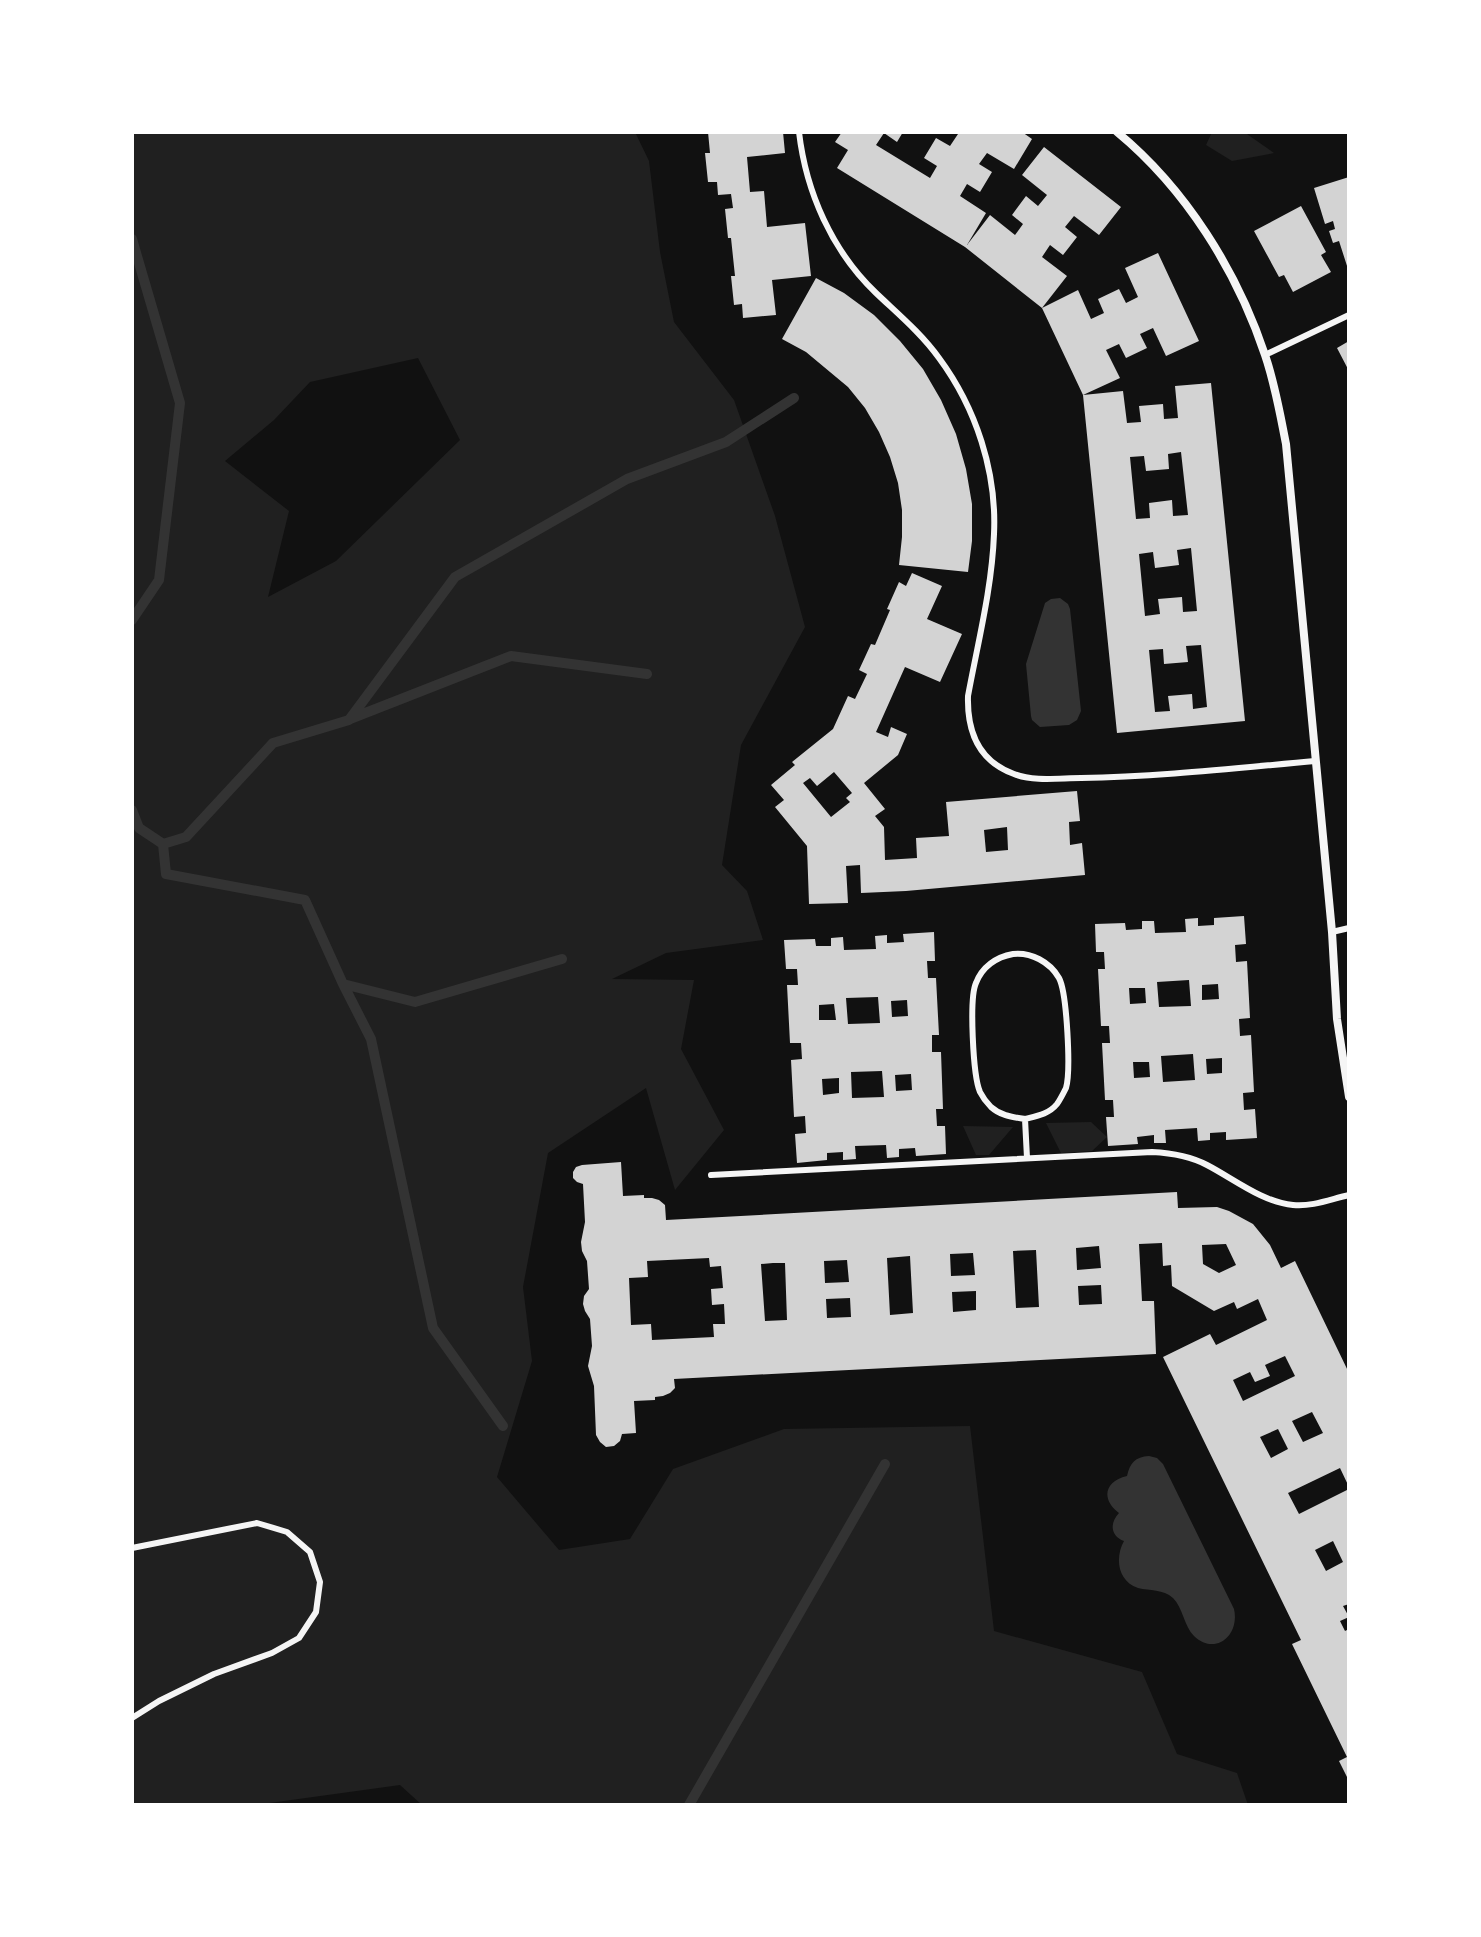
<svg xmlns="http://www.w3.org/2000/svg" width="1481" height="1937" font-family="'Source Sans 3',sans-serif">
	<style>
		.green { fill: #202020; fill-rule: evenodd }
		.water { fill: #333 }
		.lines { fill: none; stroke-linecap: round; stroke-linejoin: round }
		.stream { stroke: #333; stroke-width: 10 }
		.building { fill: #d3d3d3; fill-rule: evenodd }
		.service { stroke: #f5f5f5; stroke-width: 6 }
		.minor { stroke: #f5f5f5; stroke-width: 8 }
	</style>
	<rect width="100%" height="100%" fill="#111"/>
	<!-- green -->
	<path class="green" d="M132 132H635L649 161 660 252 674 322 734 400 775 516 805 627 741 745 722 865 747 891 763 940 666 953 612 979 694 980 681 1049 724 1130 675 1190 646 1088 548 1153 523 1287 532 1361 497 1477 559 1550 630 1539 673 1469 784 1429 970 1426 994 1631 1142 1672 1177 1754 1237 1773 1248 1805H422L400 1785 255 1805H132ZM418 358 460 440 336 561 268 597 289 511 225 461 274 420 310 382Z
		M1212 132H1244L1274 153 1232 161 1206 145Z
		M1091 1122 1107 1137 1092 1151 1061 1153 1046 1123Z
		M963 1126 1013 1127 989 1155H976Z"/>
	<!-- water -->
	<path class="water" d="M1060 598 1068 604 1070 609 1081 711 1077 720 1069 725 1040 727 1032 720 1031 716 1026 664 1045 603 1051 599Z
		M1149 1456 1157 1458 1163 1464 1234 1609C1240 1636 1215 1656 1194 1636 1184 1626 1183 1608 1173 1598 1163 1589 1150 1591 1138 1588 1117 1581 1115 1557 1124 1541 1111 1536 1109 1524 1119 1513 1101 1500 1104 1481 1127 1476 1130 1463 1135 1457 1149 1456Z"/>
	<g class="lines">
		<!-- stream -->
		<path class="stream" d="M132 239 180 403 159 580 132 620
			M350 719 511 656 647 674
			M132 810 139 828 163 844 186 837 273 743 349 720 455 577 627 479 726 442 794 398
			M163 844 166 874 305 900 343 984 415 1002 562 959
			M343 984 371 1039 433 1328 503 1426
			M689 1805 885 1464"/>
	</g>
	<!-- building -->
	<path class="building" d="M708 132H783L785 153 747 157 750 192 764 191 767 227 805 223 811 276 772 280 776 315 743 318 742 304 734 305 731 276H735L731 238H728L725 209 733 208 731 194 718 195 717 182H708L705 153H710Z
		M842 132H903L897 142 884 133 876 145 930 178 937 166 924 158 936 138 950 146 958 134 954 132H1022L1032 139 1014 169 987 153 979 164 992 172 980 192 967 184 960 196 986 213 967 245 990 215 1015 235 1023 224 1012 215 1026 196 1038 206 1047 195 1022 175 1044 147 1121 207 1099 235 1074 216 1065 227 1077 237 1063 255 1050 245 1042 257 1067 276 1042 308 1078 290 1091 319 1104 313 1098 299 1119 289 1126 303 1138 297 1125 268 1158 253 1199 341 1166 356 1153 328 1140 334 1147 348 1126 358 1119 344 1106 350 1120 378 1083 395 1123 391 1127 423 1141 422 1139 406 1163 404 1164 419 1178 418 1175 386 1211 383 1245 721 1117 733 1083 395 1042 308 965 247 837 168 848 150 835 142ZM1181 452 1188 515 1173 516 1172 500 1149 503 1150 518 1136 519 1130 457 1144 456 1146 471 1169 469 1168 454ZM1191 548 1197 611 1183 612 1182 597 1158 599 1160 614 1145 616 1139 554 1153 552 1155 568 1179 565 1177 550ZM1201 645 1207 707 1193 709 1192 694 1168 696 1170 711 1155 712 1149 650 1163 649 1164 664 1188 662 1186 646Z
		M1349 177V269H1348L1339 241 1333 243 1329 231 1335 229 1333 221 1325 224 1314 188Z
		M1301 206 1326 252 1321 255 1331 272 1293 292 1284 275 1279 277 1254 231Z
		M816 278 844 293 874 315 900 341 923 369 941 400 956 434 966 469 972 504V541L968 572 899 565 902 537V510L898 483 890 457 879 432 865 408 848 387 806 352 782 339Z
		M1349 341V371L1337 348Z
		M912 573 942 586 927 619 962 634 940 682 905 667 876 732 888 737 891 727 907 734 898 755 864 783 885 809 875 816 884 827 885 860 917 858 916 838 949 836 946 802 1077 791 1080 821 1069 822 1070 845 1082 843 1085 875 906 891 861 893 860 865 846 866 848 903 809 904 807 846 775 807 784 800 771 785 795 765 792 762 833 729 848 696 855 699 867 674 859 670 871 644 875 645 890 610 887 609 899 582 906 586ZM834 772 852 793 846 798 850 802 831 817 803 783 810 778 817 786ZM1007 827 1008 850 986 852 984 830Z
		M1244 916 1246 944 1235 945 1236 962 1247 961 1250 1018 1239 1019 1240 1036 1251 1035 1254 1092 1243 1093 1244 1110 1255 1109 1257 1138 1226 1140V1132L1210 1133V1140L1198 1141 1197 1128 1165 1130 1166 1143H1154V1135L1137 1137 1138 1144 1108 1146 1106 1117H1114L1113 1100H1105L1102 1043H1110L1109 1026H1101L1098 969H1105L1104 952H1096L1095 924 1125 923 1126 930 1142 929V921H1154L1155 933 1186 932 1185 919 1198 918V926L1214 925V918ZM1189 980 1191 1006 1159 1007 1157 982ZM1218 984 1219 999 1202 1000V985ZM1129 988H1145L1146 1003 1130 1004ZM1193 1054 1195 1080 1163 1082 1161 1056ZM1222 1058V1073L1207 1074 1206 1059ZM1133 1062H1149L1150 1077 1134 1078Z
		M934 932 935 961H927L928 978H936L939 1035H932V1052H941L943 1109H936L937 1126H945L946 1154 916 1156 915 1148 899 1149V1157L887 1158 886 1145 855 1146 856 1159 843 1160V1152L827 1153V1160L797 1163 795 1134 806 1133 805 1116 794 1117 791 1060 802 1059 801 1043H790L787 985H798L797 969H786L784 940 815 939 816 946H831V938L843 937 844 950 876 949 875 936 887 935V943L904 942 903 934ZM878 997 880 1023 848 1024 846 998ZM907 1000 908 1016 892 1017 891 1001ZM834 1004 836 1020H819V1005ZM882 1071 884 1097 852 1098 851 1072ZM911 1074 912 1090 896 1091 895 1075ZM839 1078V1093L823 1095 822 1079Z
		M621 1162 623 1196 644 1195V1198H652L659 1200 665 1205 666 1220 1177 1192 1178 1208 1217 1207 1229 1211 1253 1224 1270 1245 1281 1268 1295 1261 1349 1373V1487L1340 1468 1288 1493 1299 1514 1349 1489V1534H1347L1349 1538V1604L1343 1606 1349 1617 1340 1621 1345 1631 1349 1629V1781L1339 1761 1347 1757 1292 1644 1301 1640 1163 1357 1210 1334 1216 1345 1267 1320 1258 1299 1237 1309 1234 1302 1214 1311 1172 1286 1171 1265 1163 1266 1162 1243 1139 1244 1142 1301H1154L1156 1354 674 1379 675 1388 670 1393 663 1396 655 1397V1400L634 1401 636 1433 622 1434 620 1441 614 1446 606 1447 600 1442 596 1435 594 1386 588 1366 592 1346 590 1319 585 1311 583 1304 584 1296 589 1289 587 1261 582 1251 581 1242 585 1222 583 1184 577 1182 573 1178V1172L576 1167 582 1165ZM1226 1244 1236 1265 1219 1273 1203 1264 1202 1245ZM1099 1246 1101 1268 1077 1270 1076 1248ZM1036 1250 1039 1307 1016 1308 1013 1251ZM973 1253 975 1275 951 1276 950 1254ZM910 1256 913 1313 890 1315 887 1258ZM709 1258 710 1267 721 1266 723 1288 711 1289 712 1305 724 1304 725 1324H713L714 1337 652 1340 651 1324 631 1325 629 1278 648 1277 647 1261ZM847 1260 849 1282 825 1283 824 1261ZM773 1263H785L787 1320 765 1321 761 1264ZM1101 1285 1102 1304 1079 1305 1078 1286ZM976 1291V1310L953 1312 952 1292ZM850 1298 851 1317 827 1318 826 1299ZM1285 1356 1295 1376 1243 1401 1233 1380 1250 1372 1255 1382 1270 1376 1265 1365ZM1312 1412 1323 1433 1303 1442 1292 1421ZM1278 1429 1288 1449 1271 1458 1260 1437ZM1333 1541 1343 1562 1326 1571 1315 1550Z"/>
	<g class="lines">
		<!-- service -->
		<path class="service" d="M799 132C806 192 832 251 876 293 898 314 921 333 939 358 976 408 997 472 994 534 992 588 978 642 968 696 967 731 978 761 1014 774 1034 782 1060 778 1081 778 1159 777 1237 768 1315 761
			M1265 355 1349 315
			M1332 932 1349 928
			M1025 1119C1037 1116 1049 1114 1057 1104 1060 1100 1064 1092 1066 1088 1071 1071 1067 993 1059 978 1050 962 1031 952 1013 954 996 957 982 967 976 983 969 998 973 1076 980 1092 982 1096 987 1103 991 1107 1001 1116 1012 1117 1025 1119L1027 1158
			M711 1175 1152 1152C1171 1153 1190 1156 1207 1165 1234 1179 1262 1202 1293 1205 1312 1207 1331 1199 1349 1195
			M132 1548 257 1523 287 1532 310 1552 320 1582 316 1612 299 1638 272 1653 214 1674 159 1701 132 1718"/>
		<!-- minor -->
		<path class="minor" d="M1117 132C1186 189 1237 271 1265 355 1275 384 1280 414 1286 444L1332 932 1337 1019 1349 1097"/>
	</g>
	<!-- border -->
	<rect width="1481" height="1937" fill="none" stroke="#ffffff" stroke-width="268"/>
</svg>
